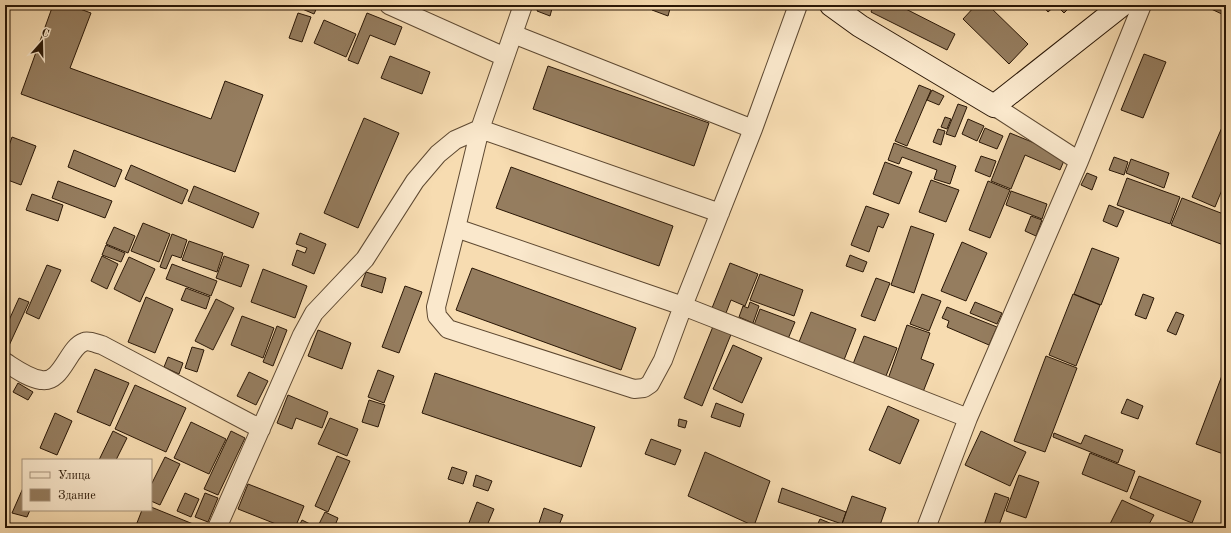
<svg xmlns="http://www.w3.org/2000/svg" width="1231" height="533" font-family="'Old Standard TT',serif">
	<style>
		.building { fill: #957d5f; stroke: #2a1706 }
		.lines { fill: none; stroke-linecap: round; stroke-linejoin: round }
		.street-casing { stroke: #5d4831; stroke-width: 20 }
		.secondary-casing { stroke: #2a1706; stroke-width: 24 }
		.street { stroke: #fae8cc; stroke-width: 18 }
		.secondary { stroke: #fae8cc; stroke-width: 22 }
	</style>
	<rect width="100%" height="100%" fill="#f7dcb1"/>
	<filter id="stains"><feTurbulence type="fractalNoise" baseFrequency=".005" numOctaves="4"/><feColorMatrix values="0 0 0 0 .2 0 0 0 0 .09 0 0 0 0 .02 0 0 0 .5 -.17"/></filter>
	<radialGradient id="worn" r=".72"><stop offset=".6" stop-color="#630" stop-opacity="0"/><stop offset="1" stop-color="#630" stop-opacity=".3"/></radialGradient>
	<!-- building -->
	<path class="building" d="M53 5H69L91 13 70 68 211 119 225 81 263 95 235 172 21 94Z
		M293 5H318L314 14Z
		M539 5H553L550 16 537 11Z
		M654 5H671L668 16 652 10Z
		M874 5H898L955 34 947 50 871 12Z
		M976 5H988L1028 44 1009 64 963 19Z
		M1042 5H1072L1064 13 1056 5 1048 12Z
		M1208 5H1226V16L1207 7Z
		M298 13 311 17 302 42 289 38Z
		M367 13 402 27 395 45 370 35 358 64 348 60Z
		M324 20 356 34 346 57 314 43Z
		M1144 54 1166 62 1143 118 1121 110Z
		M390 56 430 72 422 94 381 78Z
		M548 66 709 123 694 166 533 109Z
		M919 85 931 90 907 146 895 141Z
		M932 90 944 96 939 105 927 100Z
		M958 104 967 107 955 137 946 134Z
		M945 117 951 119 947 129 941 127Z
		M364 118 399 133 358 228 324 213Z
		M1226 118V180L1215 207 1192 197Z
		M968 119 984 126 977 141 962 134Z
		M985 128 1003 136 997 149 979 142Z
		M938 129 945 131 941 145 933 142Z
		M1010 133 1066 156 1060 170 1025 155 1011 189 991 181Z
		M12 137 36 146 21 185 5 179V157Z
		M894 143 956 166 950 184 934 179 937 170 902 157 899 164 888 160Z
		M74 150 122 170 115 187 68 167Z
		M981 156 996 161 990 177 975 171Z
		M1114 157 1128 162 1124 175 1109 170Z
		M1131 159 1169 173 1164 188 1126 173Z
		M885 162 912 172 899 204 873 194Z
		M131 165 188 190 182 204 125 179Z
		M511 167 673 226 659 266 496 208Z
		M1087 173 1097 177 1092 190 1081 185Z
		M1127 178 1180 197 1170 224 1117 205Z
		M931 180 959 190 946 222 919 212Z
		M58 181 112 201 105 218 52 198Z
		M988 181 1010 190 990 238 969 230Z
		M194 186 259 213 253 228 188 201Z
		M1011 191 1047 204 1042 219 1006 205Z
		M32 194 63 205 58 221 26 210Z
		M1182 198 1226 215V246L1171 225Z
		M1109 205 1124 211 1117 227 1103 221Z
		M866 206 889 214 883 228 878 226 869 252 851 245Z
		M1031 216 1042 220 1036 236 1025 231Z
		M143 223 170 234 159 262 131 251Z
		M911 226 934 234 914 293 891 285Z
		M114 227 135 236 128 253 106 244Z
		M300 233 326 244 314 274 292 265 297 250 305 253 307 248 296 244Z
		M172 234 187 240 181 258 172 255 166 269 160 267Z
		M189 241 223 253 217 272 182 260Z
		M962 242 987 253 966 301 941 291Z
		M106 245 125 253 121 262 102 255Z
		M1092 248 1119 258 1101 305 1074 294Z
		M850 255 867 262 863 272 846 266Z
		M102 256 118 264 107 289 91 281Z
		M224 256 249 265 241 287 216 278Z
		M129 257 155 269 140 302 114 289Z
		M730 263 758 274 745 306 731 300 726 313 712 308Z
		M172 264 217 281 211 296 166 279Z
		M47 265 61 270 39 319 26 313Z
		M472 268 636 328 621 370 456 310Z
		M263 269 307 286 295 318 251 302Z
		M366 272 386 278 382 293 361 286Z
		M760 274 803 290 794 316 750 300Z
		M876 278 890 283 875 321 861 316Z
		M405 286 422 292 399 353 382 347Z
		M186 288 210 297 206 309 181 300Z
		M922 294 941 301 929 331 910 324Z
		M1073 294 1100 305 1076 366 1049 355Z
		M1143 294 1154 298 1146 319 1135 315Z
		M146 297 173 309 155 353 128 342Z
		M19 298 29 302 7 350 5 349V329Z
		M216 299 234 308 213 350 195 341Z
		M750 302 759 306 753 323 739 317 743 306 748 308Z
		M975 302 1002 313 997 324 970 313Z
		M947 307 997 327 989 345 947 327 949 321 942 318Z
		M760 309 795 322 788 339 754 325Z
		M811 312 856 329 844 360 799 342Z
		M1176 312 1184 315 1176 335 1167 331Z
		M242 316 274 328 263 358 231 345Z
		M714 324 732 332 702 406 684 398Z
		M907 325 930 333 921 359 934 364 923 392 888 379Z
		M277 326 287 330 273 366 263 362Z
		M318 330 351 343 342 369 308 356Z
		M864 336 897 348 886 376 853 364Z
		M733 345 762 358 742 403 713 389Z
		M192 347 204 350 197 372 185 368Z
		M1046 356 1077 368 1045 452 1014 441Z
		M168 357 183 363 179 374 164 367Z
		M1226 365V455L1196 444Z
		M95 369 129 383 110 426 77 412Z
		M378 370 394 376 384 403 368 397Z
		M249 372 268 381 256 405 237 396Z
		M435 373 595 427 581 467 422 413Z
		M18 383 33 392 28 400 13 392Z
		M135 385 186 408 166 452 115 429Z
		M288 395 328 412 322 428 296 418 292 429 277 423Z
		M1127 399 1143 406 1138 419 1121 413Z
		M369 400 385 405 378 427 362 422Z
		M716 403 744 414 740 427 711 417Z
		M888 406 919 420 900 464 869 450Z
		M55 413 72 421 57 455 40 448Z
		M330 418 358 429 347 456 318 444Z
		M679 419 687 421 685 428 678 426Z
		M191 422 226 439 209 474 174 458Z
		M113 431 127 438 116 460H99Z
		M231 431 245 438 218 495 204 489Z
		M981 431 1026 452 1010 486 965 465Z
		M1054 433 1081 444 1085 435 1123 450 1118 463 1053 437Z
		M651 439 681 450 675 465 645 454Z
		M705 452 770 481 754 526 688 496Z
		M1090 453 1135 471 1127 492 1082 474Z
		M337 456 350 461 328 512 315 506Z
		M165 457 180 464 160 505 151 501V485Z
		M452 467 467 472 463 484 448 479Z
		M476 475 492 481 488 491 473 486Z
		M1019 475 1039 482 1026 518 1006 511Z
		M1139 476 1201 501 1192 523 1130 498Z
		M248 484 304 506 295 528H286L238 509Z
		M23 488V510H30L27 517 12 513Z
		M782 488 846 512 842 524 778 502Z
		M185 493 199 499 191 517 177 511Z
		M205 493 218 498 208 522 195 517Z
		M995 493 1009 498 998 528H983Z
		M852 496 886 508 879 528H860L842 524Z
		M1122 500 1154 515 1147 528H1108Z
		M477 502 494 509 486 528H467Z
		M151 507 203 528H135L142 510H151Z
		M544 508 563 515 558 528 539 523Z
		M325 512 338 518 334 528H317Z
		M820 519 842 528H816Z
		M302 520 314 526 313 528H298Z"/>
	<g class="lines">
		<defs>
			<path id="street" d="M389 5 505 57
				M523 5 480 129 456 228 436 307 437 316 448 329 634 389 644 388 650 384 663 360 683 306 753 129 798 5
				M513 34 753 129
				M994 106 1079 161
				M456 228 683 306 968 418
				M5 362C16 369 28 378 41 380 62 384 68 347 84 342 89 340 97 344 102 345L261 429
				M217 528 302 335 314 313 365 259 415 181 438 154 455 140 480 129 720 213
				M926 528 968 418 1079 161 1142 5"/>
			<path id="secondary" d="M831 5 860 26 994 106 1122 5"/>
		</defs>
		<!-- street casing -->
		<use href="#street" class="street-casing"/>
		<!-- secondary casing -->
		<use href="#secondary" class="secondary-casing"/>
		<!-- street -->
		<use href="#street" class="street"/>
		<!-- secondary -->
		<use href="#secondary" class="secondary"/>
	</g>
	<!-- margin -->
	<rect width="1231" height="533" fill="none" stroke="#f7dcb1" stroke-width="20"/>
	<rect x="6" y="6" width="1219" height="521" fill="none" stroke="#2a1706" stroke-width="2"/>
	<rect x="10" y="10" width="1211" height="513" fill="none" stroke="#2a1706"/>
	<!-- legend -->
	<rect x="22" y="459" width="130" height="52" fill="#fae8cc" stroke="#a7947d"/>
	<rect x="30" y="472" width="20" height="6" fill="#fae8cc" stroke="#a7947d"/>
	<text x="58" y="479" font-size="12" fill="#2a1706">Улица</text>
	<rect x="30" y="489" width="20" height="12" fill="#957d5f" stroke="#a7947d"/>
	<text x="58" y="499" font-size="12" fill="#2a1706">Здание</text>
	<!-- north arrow -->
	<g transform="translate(42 42) rotate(20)" stroke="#fae8cc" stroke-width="3" paint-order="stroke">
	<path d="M0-3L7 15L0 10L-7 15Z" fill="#2a1706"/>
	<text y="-6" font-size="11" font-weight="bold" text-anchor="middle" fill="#2a1706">С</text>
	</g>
	<rect width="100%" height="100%" filter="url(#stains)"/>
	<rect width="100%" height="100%" fill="url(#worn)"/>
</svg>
